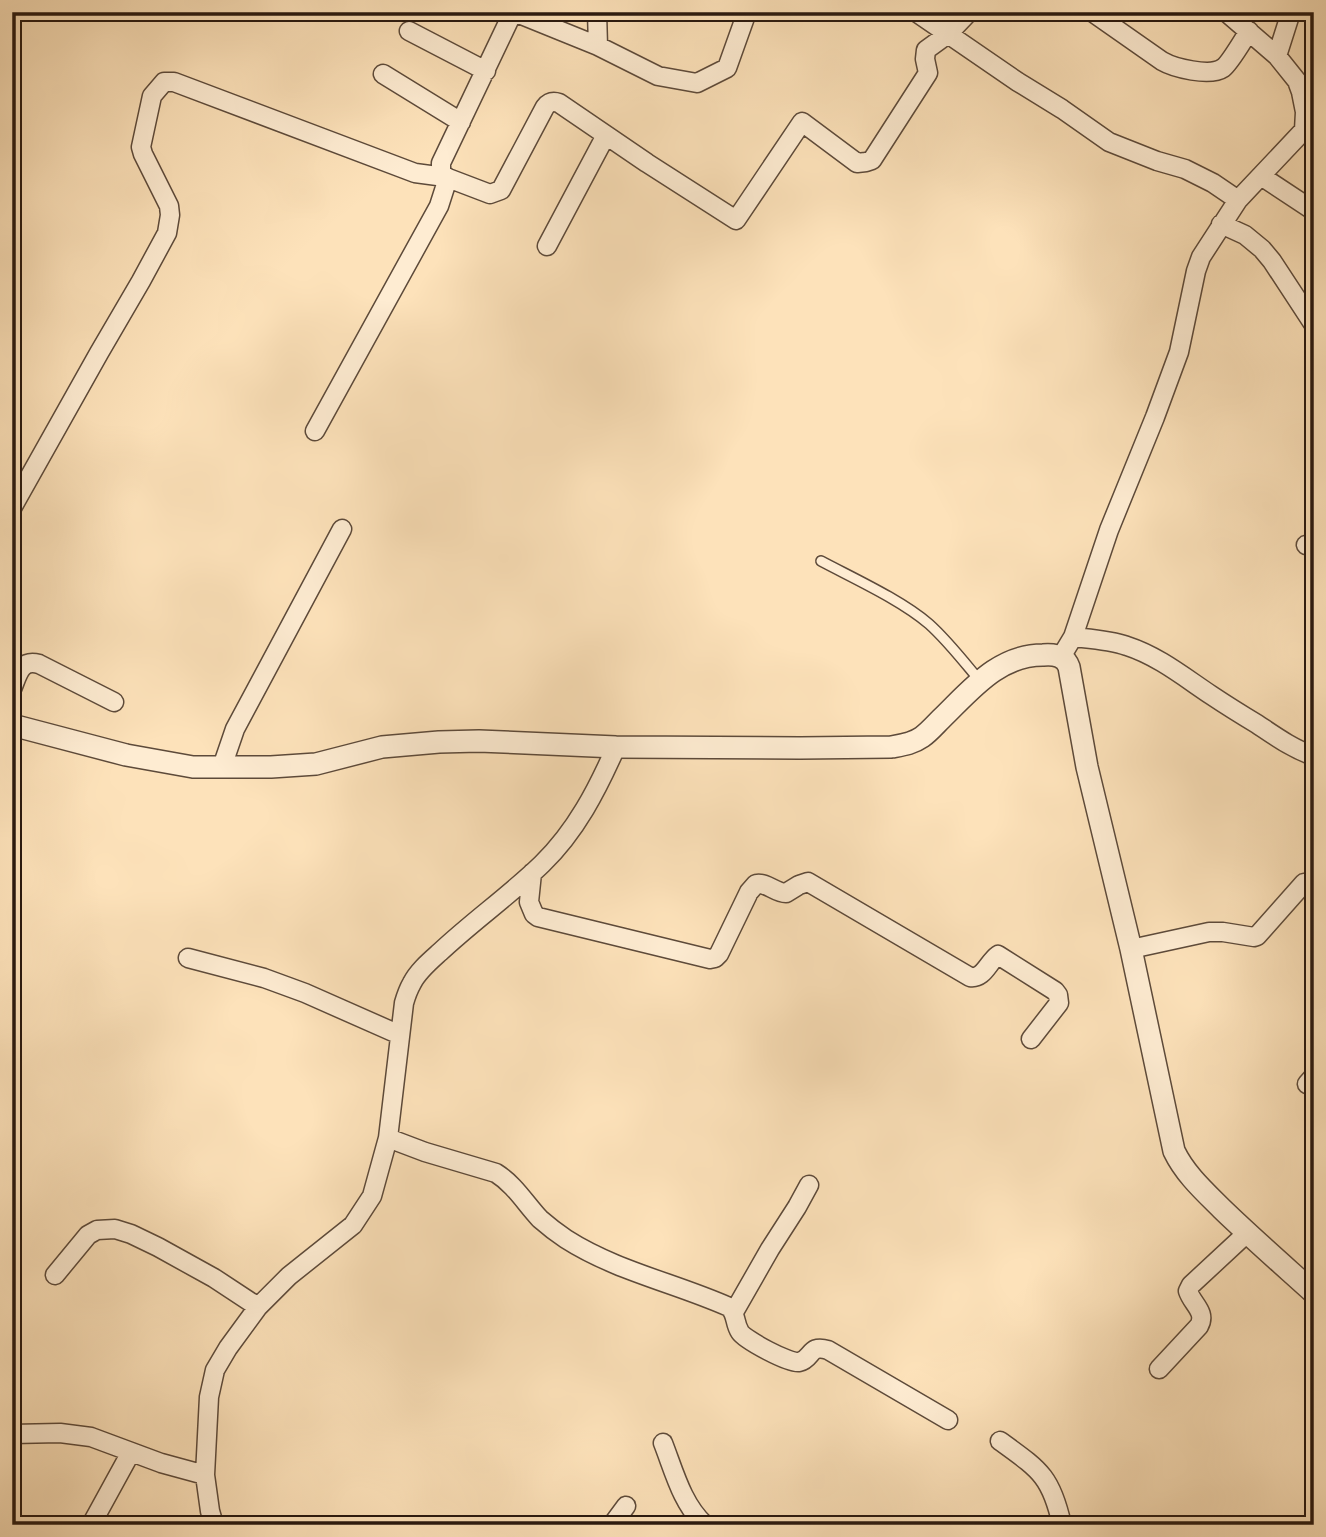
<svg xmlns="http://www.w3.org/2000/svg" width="1326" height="1537" font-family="'IM FELL French Canon',serif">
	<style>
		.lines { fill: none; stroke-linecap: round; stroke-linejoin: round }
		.service-casing { stroke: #5d4a3a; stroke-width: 12 }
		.minor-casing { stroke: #5d4a3a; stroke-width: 21 }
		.tertiary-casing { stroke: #5d4a3a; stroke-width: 24 }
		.service { stroke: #feecd2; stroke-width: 9 }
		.minor { stroke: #feecd2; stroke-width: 18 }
		.tertiary { stroke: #feecd2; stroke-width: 21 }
	</style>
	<rect width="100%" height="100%" fill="#fde2ba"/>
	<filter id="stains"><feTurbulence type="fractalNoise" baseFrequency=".00286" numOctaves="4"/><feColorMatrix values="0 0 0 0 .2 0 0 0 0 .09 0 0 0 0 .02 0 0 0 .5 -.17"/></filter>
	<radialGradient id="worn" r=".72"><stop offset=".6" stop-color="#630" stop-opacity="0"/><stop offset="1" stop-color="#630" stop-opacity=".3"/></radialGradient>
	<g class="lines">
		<defs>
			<path id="service" d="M821 561C855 579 901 600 929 624 948 641 964 662 980 681"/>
			<path id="minor" d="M513 12 441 163V173L448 178 490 194 501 190 545 107C549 102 553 101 559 103L647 163 736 220 802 122 857 163 866 162 872 160 928 73 925 59 926 50 948 34 969 12
				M514 12 598 46
				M597 12 598 46 658 76 697 83 727 68 747 12
				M916 12 1018 82 1062 109 1109 142 1157 161 1185 169 1213 183 1238 200
				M1092 12 1162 61C1174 68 1210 77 1223 68 1230 63 1243 40 1249 31
				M1226 12 1277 56 1291 12
				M409 31 486 71
				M383 74 461 122
				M1261 176 1314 211
				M1221 224 1245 235 1262 249 1272 261 1314 325
				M547 246 606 135
				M315 431 439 206 448 178
				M12 508 99 353 141 281 167 233 170 215 169 206 143 154 141 147 152 96 164 82H174L415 173 445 177
				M1306 545 1314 544
				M1073 637C1091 639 1110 640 1127 646 1158 656 1184 677 1211 695 1226 705 1242 715 1257 724 1275 736 1293 749 1314 756
				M1061 657 1073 637 1109 530 1155 417 1179 352 1196 271 1201 257 1238 200 1304 130 1305 112 1301 92 1297 81 1277 56
				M12 689C18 675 20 659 39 664L114 702
				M222 767 235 729 342 529
				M532 873 529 902 534 914 538 917 710 959 715 958 719 954 749 892 756 884C767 882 775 893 786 893L799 885 808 882 970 977C984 979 988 962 998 955L1055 991 1058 995 1059 1003 1031 1039
				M1131 949 1209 932H1223L1254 937 1257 936 1304 883
				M188 958 264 978 305 993 400 1035
				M1307 1084 1314 1076
				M388 1138 425 1152 496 1173C515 1185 525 1203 540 1219 548 1226 557 1233 566 1239 616 1271 675 1283 729 1307 737 1314 734 1323 740 1332 745 1340 790 1364 799 1362 813 1359 808 1344 828 1350L948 1420
				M55 1275 88 1235 97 1230 115 1229 131 1234 158 1247 214 1278 258 1307
				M734 1312 770 1249 797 1207 809 1185
				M1159 1369 1199 1326C1207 1312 1192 1304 1188 1291L1191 1285 1247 1233
				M12 1434 60 1433 91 1437 161 1463 205 1475
				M1000 1441C1040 1470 1051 1476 1062 1525
				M663 1443C674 1471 682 1504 705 1525
				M91 1525 131 1452
				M214 1525 210 1511 205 1475 209 1397 215 1370 228 1348 258 1307 289 1276 353 1225 372 1196 388 1138 404 1003C406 996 408 990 412 983 418 971 430 961 440 952 473 921 510 895 542 864 576 831 597 790 616 747
				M612 1525 626 1506"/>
			<path id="tertiary" d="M12 725 126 755 193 767H271L316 764 382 747 439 742 479 741 616 747 800 748 891 747C902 745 912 744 922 737 929 732 935 725 941 719 971 690 998 655 1043 655 1055 654 1065 656 1069 667L1087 767 1131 949 1174 1151C1185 1174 1204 1191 1222 1209 1252 1238 1283 1265 1314 1293"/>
		</defs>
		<!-- service casing -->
		<use href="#service" class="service-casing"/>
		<!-- minor casing -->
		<use href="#minor" class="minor-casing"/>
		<!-- tertiary casing -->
		<use href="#tertiary" class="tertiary-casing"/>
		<!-- service -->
		<use href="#service" class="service"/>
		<!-- minor -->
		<use href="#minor" class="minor"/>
		<!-- tertiary -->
		<use href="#tertiary" class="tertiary"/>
	</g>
	<!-- margin -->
	<rect width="1326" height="1537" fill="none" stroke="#fde2ba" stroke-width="42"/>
	<rect x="14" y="14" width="1298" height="1509" fill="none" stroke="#28180f" stroke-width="3.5"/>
	<rect x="21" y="21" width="1284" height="1495" fill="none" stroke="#28180f" stroke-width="2"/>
	<rect width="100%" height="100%" filter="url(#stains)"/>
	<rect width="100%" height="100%" fill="url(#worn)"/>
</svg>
